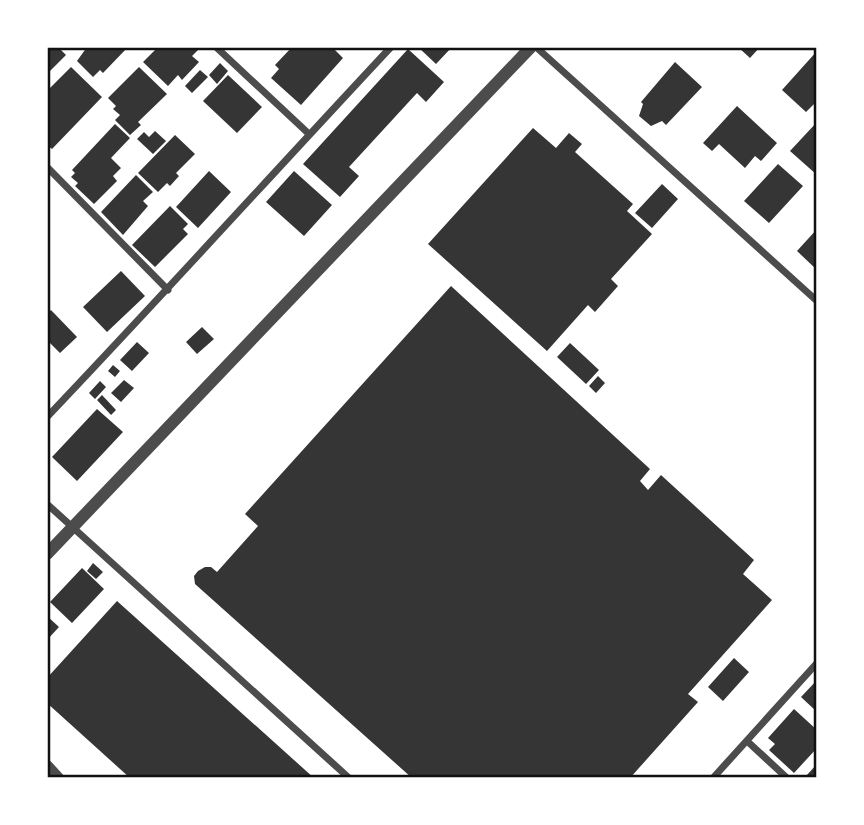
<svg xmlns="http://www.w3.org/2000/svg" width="864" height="825" font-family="Lato,sans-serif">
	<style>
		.building { fill: #353535 }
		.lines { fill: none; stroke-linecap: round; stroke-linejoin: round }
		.minor { stroke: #4c4c4c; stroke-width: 7 }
		.tertiary { stroke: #4c4c4c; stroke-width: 12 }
		.neatline { fill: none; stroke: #111; stroke-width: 2.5 }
	</style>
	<rect width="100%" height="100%" fill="#fff"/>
	<!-- building -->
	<path class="building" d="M47 47H58L66 55 47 74Z
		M87 47H128L103 73 100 70 93 77 77 61Z
		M158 47H201L192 56 199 62 182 80 178 75 168 86 143 62Z
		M292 47H332L343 58 301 105 271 78 279 69 275 65Z
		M418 47H452L436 64Z
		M738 47H760L750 58Z
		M408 49 444 82 426 102 417 93 349 167 359 176 340 197 303 164Z
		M817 51V101L806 112 782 90Z
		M675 62 702 87 666 125 662 121 651 126 639 116 643 104 641 102Z
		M220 63 228 71 217 84 209 75Z
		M71 67 102 97 52 149 47 145V91Z
		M139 67 167 94 138 122 141 125 130 135 115 120 120 115 113 109 116 106 108 98Z
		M200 70 208 77 192 93 185 86Z
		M228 75 262 107 237 133 203 101Z
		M737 106 777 143 761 161 755 156 745 168 719 144 712 151 703 143Z
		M817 122V175L790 151Z
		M115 124 130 138 111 158 121 168 113 176 117 181 94 204 75 186 78 183 71 177 75 173 72 170Z
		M533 128 556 148 569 133 582 144 575 152 633 204 627 211 652 234 611 279 618 286 595 312 588 305 547 351 428 244Z
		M155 131 166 141 153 154 137 139 144 132 149 137Z
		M175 135 195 154 176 173 179 176 170 186 167 183 158 192 138 173Z
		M778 164 803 186 769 223 744 201Z
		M209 171 231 192 198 228 176 207Z
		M294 171 332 205 304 236 266 202Z
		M136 175 153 192 143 201 148 206 123 235 101 212Z
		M662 184 678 199 652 228 635 213Z
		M170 206 188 224 183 229 188 234 155 267 132 245Z
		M817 229V270L797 251Z
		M121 271 145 296 107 332 83 307Z
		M451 286 650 469 640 481 648 490 661 475 754 560 743 574 772 600 688 694 698 702 630 778H412L195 584 194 576 198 571 205 567H211L217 572 258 526 245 514Z
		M51 310 77 337 60 353 47 340V314Z
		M202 327 214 339 197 354 186 342Z
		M137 342 149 353 132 371 120 360Z
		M570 343 599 370 586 384 557 357Z
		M113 365 120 371 115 377 108 371Z
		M598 376 605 383 596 393 589 386Z
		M124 380 134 388 121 402 111 393Z
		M100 381 106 387 95 399 89 393Z
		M102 395 116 410 111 415 97 400Z
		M97 409 123 432 77 481 52 457Z
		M93 563 103 572 96 579 87 571Z
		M82 568 104 589 72 623 50 602Z
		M117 601 314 778H130L47 703V678Z
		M47 616 59 627 47 640Z
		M734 658 749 672 723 701 708 687Z
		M817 680V712L801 697Z
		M794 709 817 730V748L794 773 769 750 775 744 768 738Z
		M817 764V778H807L806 776Z"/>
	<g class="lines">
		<!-- minor -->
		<path class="minor" d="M216 47 309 134
			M536 47 817 301
			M47 167 168 290
			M47 417C163 295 276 170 391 47
			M47 504 349 778
			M747 741 787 778
			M713 778 817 663"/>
		<!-- tertiary -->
		<path class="tertiary" d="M47 554 531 47
			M47 766 58 778"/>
	</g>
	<!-- border -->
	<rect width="864" height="825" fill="none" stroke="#ffffff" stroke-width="98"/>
	<rect x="49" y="49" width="766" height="727" class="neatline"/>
</svg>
